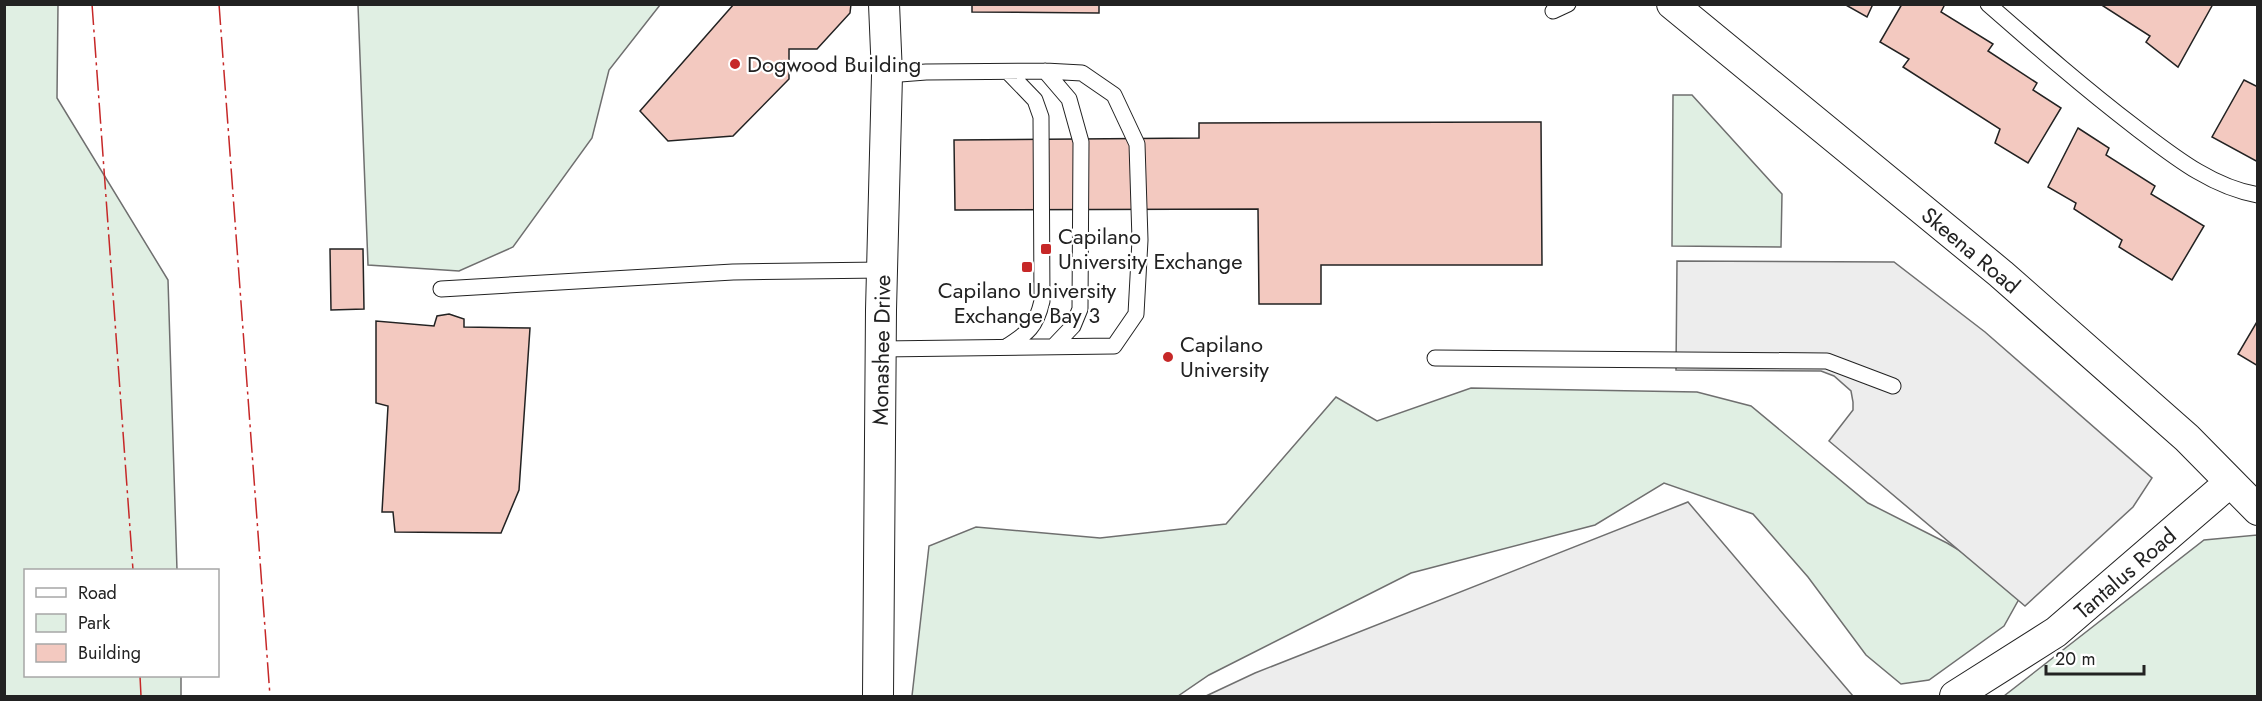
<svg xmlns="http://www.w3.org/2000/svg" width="2262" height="701" font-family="Jost,sans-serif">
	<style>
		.green { fill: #e0efe3; stroke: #6f6f6f; stroke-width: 1.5 }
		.parking { fill: #ededed; stroke: #6f6f6f; stroke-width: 1.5 }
		.building { fill: #f3c9c0; stroke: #222; stroke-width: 1.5 }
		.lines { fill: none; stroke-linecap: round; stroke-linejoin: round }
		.lane-casing { stroke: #222; stroke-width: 17 }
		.street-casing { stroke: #222; stroke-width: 32 }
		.lane { stroke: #fff; stroke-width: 15 }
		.street { stroke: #fff; stroke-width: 30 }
		.power { stroke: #c62828; stroke-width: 1.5; stroke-dasharray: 21 4.5 3 4.5; stroke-linecap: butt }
		.poi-dot { fill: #c62828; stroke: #fff; stroke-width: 2 }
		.labels { text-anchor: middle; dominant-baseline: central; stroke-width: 4.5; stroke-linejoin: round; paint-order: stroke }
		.poi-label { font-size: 22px; fill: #222; stroke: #fff; text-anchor: start }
		.street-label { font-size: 22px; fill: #222; stroke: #fff }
	</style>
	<rect width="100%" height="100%" fill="#fff"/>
	<!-- green -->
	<path class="green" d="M4 5H58L57 98 168 280 177 570H26V676H181V696H5Z
		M358 5V4L660 5 609 70 592 138 513 247 459 271 368 265Z
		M1673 95H1692L1782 194 1781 247 1672 246Z
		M1471 388 1697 392 1751 406 1868 503 1947 543 1999 574 2019 599 2004 626 1929 680 1901 684 1866 655 1808 577 1753 514 1664 483 1595 525 1411 573 1209 675 1178 696H912L929 546 976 527 1100 538 1226 524 1336 397 1377 421Z
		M2257 535V696H2004L2204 540Z"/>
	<!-- parking -->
	<path class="parking" d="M1677 261 1894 262 1985 332 2152 478 2133 507 2025 606 1829 441 1853 410V402L1851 391 1834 376 1821 371 1676 370Z
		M1688 502 1853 696H1206L1255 673Z"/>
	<!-- building -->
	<path class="building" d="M734 4H851L850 13 817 49H789V79L733 136 668 141 640 111Z
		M972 4H1099V13L972 12Z
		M1844 4H1873L1867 17Z
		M1902 4H1945L1941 12 1993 44 1988 51 2037 83 2033 90 2061 108 2028 163 1995 143 2000 129 1903 67 1909 59 1880 42Z
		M2100 4H2213L2178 67 2146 42 2150 36Z
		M2244 80 2258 87V162L2212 137Z
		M1541 122 1542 265H1321V304H1259L1258 209 955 210 954 140 1199 138V123Z
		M2078 128 2109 148 2106 155 2155 186 2151 194 2204 226 2172 280 2119 247 2122 240 2074 209 2076 203 2048 187Z
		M330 249H363L364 309 331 310Z
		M449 314 464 319V327L530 328 519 490 501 533 395 532 393 512H382L388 406 376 403V321L434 326 437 316Z
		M2258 320V366L2238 354Z"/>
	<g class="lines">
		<defs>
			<path id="lane" d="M1988 4C2036 46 2084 88 2135 127 2172 155 2211 187 2258 195
				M1553 11 1568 4
				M1045 71 1069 99 1081 142 1080 309 1073 326 1053 347
				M441 289 733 272 882 270
				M1006 347C1028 333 1036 327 1042 301L1041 117 1035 100 1008 72
				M881 349 1114 346 1136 314 1140 240 1137 144 1114 95 1082 73 1045 71 926 72 887 75
				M1435 358 1827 361 1893 386"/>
			<path id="street" d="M1672 4 2001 274 2187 438 2258 510
				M878 696 881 310 887 75 884 4
				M1955 696 2056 632 2229 483"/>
		</defs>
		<!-- lane casing -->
		<use href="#lane" class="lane-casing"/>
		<!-- street casing -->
		<use href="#street" class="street-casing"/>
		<!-- lane -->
		<use href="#lane" class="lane"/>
		<!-- street -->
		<use href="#street" class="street"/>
		<!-- power -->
		<path class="power" d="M92 4 133 570
			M219 4 270 696
			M140 676 141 696"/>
	</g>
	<!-- markers -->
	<g class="poi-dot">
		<circle cx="735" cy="64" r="6"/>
		<rect x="1040" y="243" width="12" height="12" rx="3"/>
		<rect x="1021" y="261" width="12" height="12" rx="3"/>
		<circle cx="1168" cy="357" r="6"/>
	</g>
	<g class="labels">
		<!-- poi labels -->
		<g class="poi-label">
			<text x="747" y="64">Dogwood Building</text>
			<text x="1058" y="236">Capilano<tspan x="1058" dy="25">University Exchange</tspan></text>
			<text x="1027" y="290" text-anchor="middle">Capilano University<tspan x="1027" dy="25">Exchange Bay 3</tspan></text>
			<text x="1180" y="344">Capilano<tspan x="1180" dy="25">University</tspan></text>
		</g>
		<!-- street labels -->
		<g class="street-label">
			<text transform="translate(1971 250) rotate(40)">Skeena Road</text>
			<text transform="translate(881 350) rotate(-89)">Monashee Drive</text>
			<text transform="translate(2125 573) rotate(-41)">Tantalus Road</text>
		</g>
	</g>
	<!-- border -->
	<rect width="2262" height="701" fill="none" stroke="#222222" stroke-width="12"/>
	<!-- legend -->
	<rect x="24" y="569" width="195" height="108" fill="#ffffff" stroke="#a7a7a7" stroke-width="1.5"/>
	<rect x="36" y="588" width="30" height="9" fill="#ffffff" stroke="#a7a7a7" stroke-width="1.5"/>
	<text x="78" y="599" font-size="18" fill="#222222">Road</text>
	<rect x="36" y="614" width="30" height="18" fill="#e0efe3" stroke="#a7a7a7" stroke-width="1.5"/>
	<text x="78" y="629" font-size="18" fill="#222222">Park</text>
	<rect x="36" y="644" width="30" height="18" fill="#f3c9c0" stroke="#a7a7a7" stroke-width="1.5"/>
	<text x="78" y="659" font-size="18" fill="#222222">Building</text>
	<!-- scale -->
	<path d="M2046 665v9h98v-9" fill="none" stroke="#222222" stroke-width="3"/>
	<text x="2055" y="665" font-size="18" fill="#222222" stroke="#ffffff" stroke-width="4.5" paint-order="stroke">20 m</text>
</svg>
